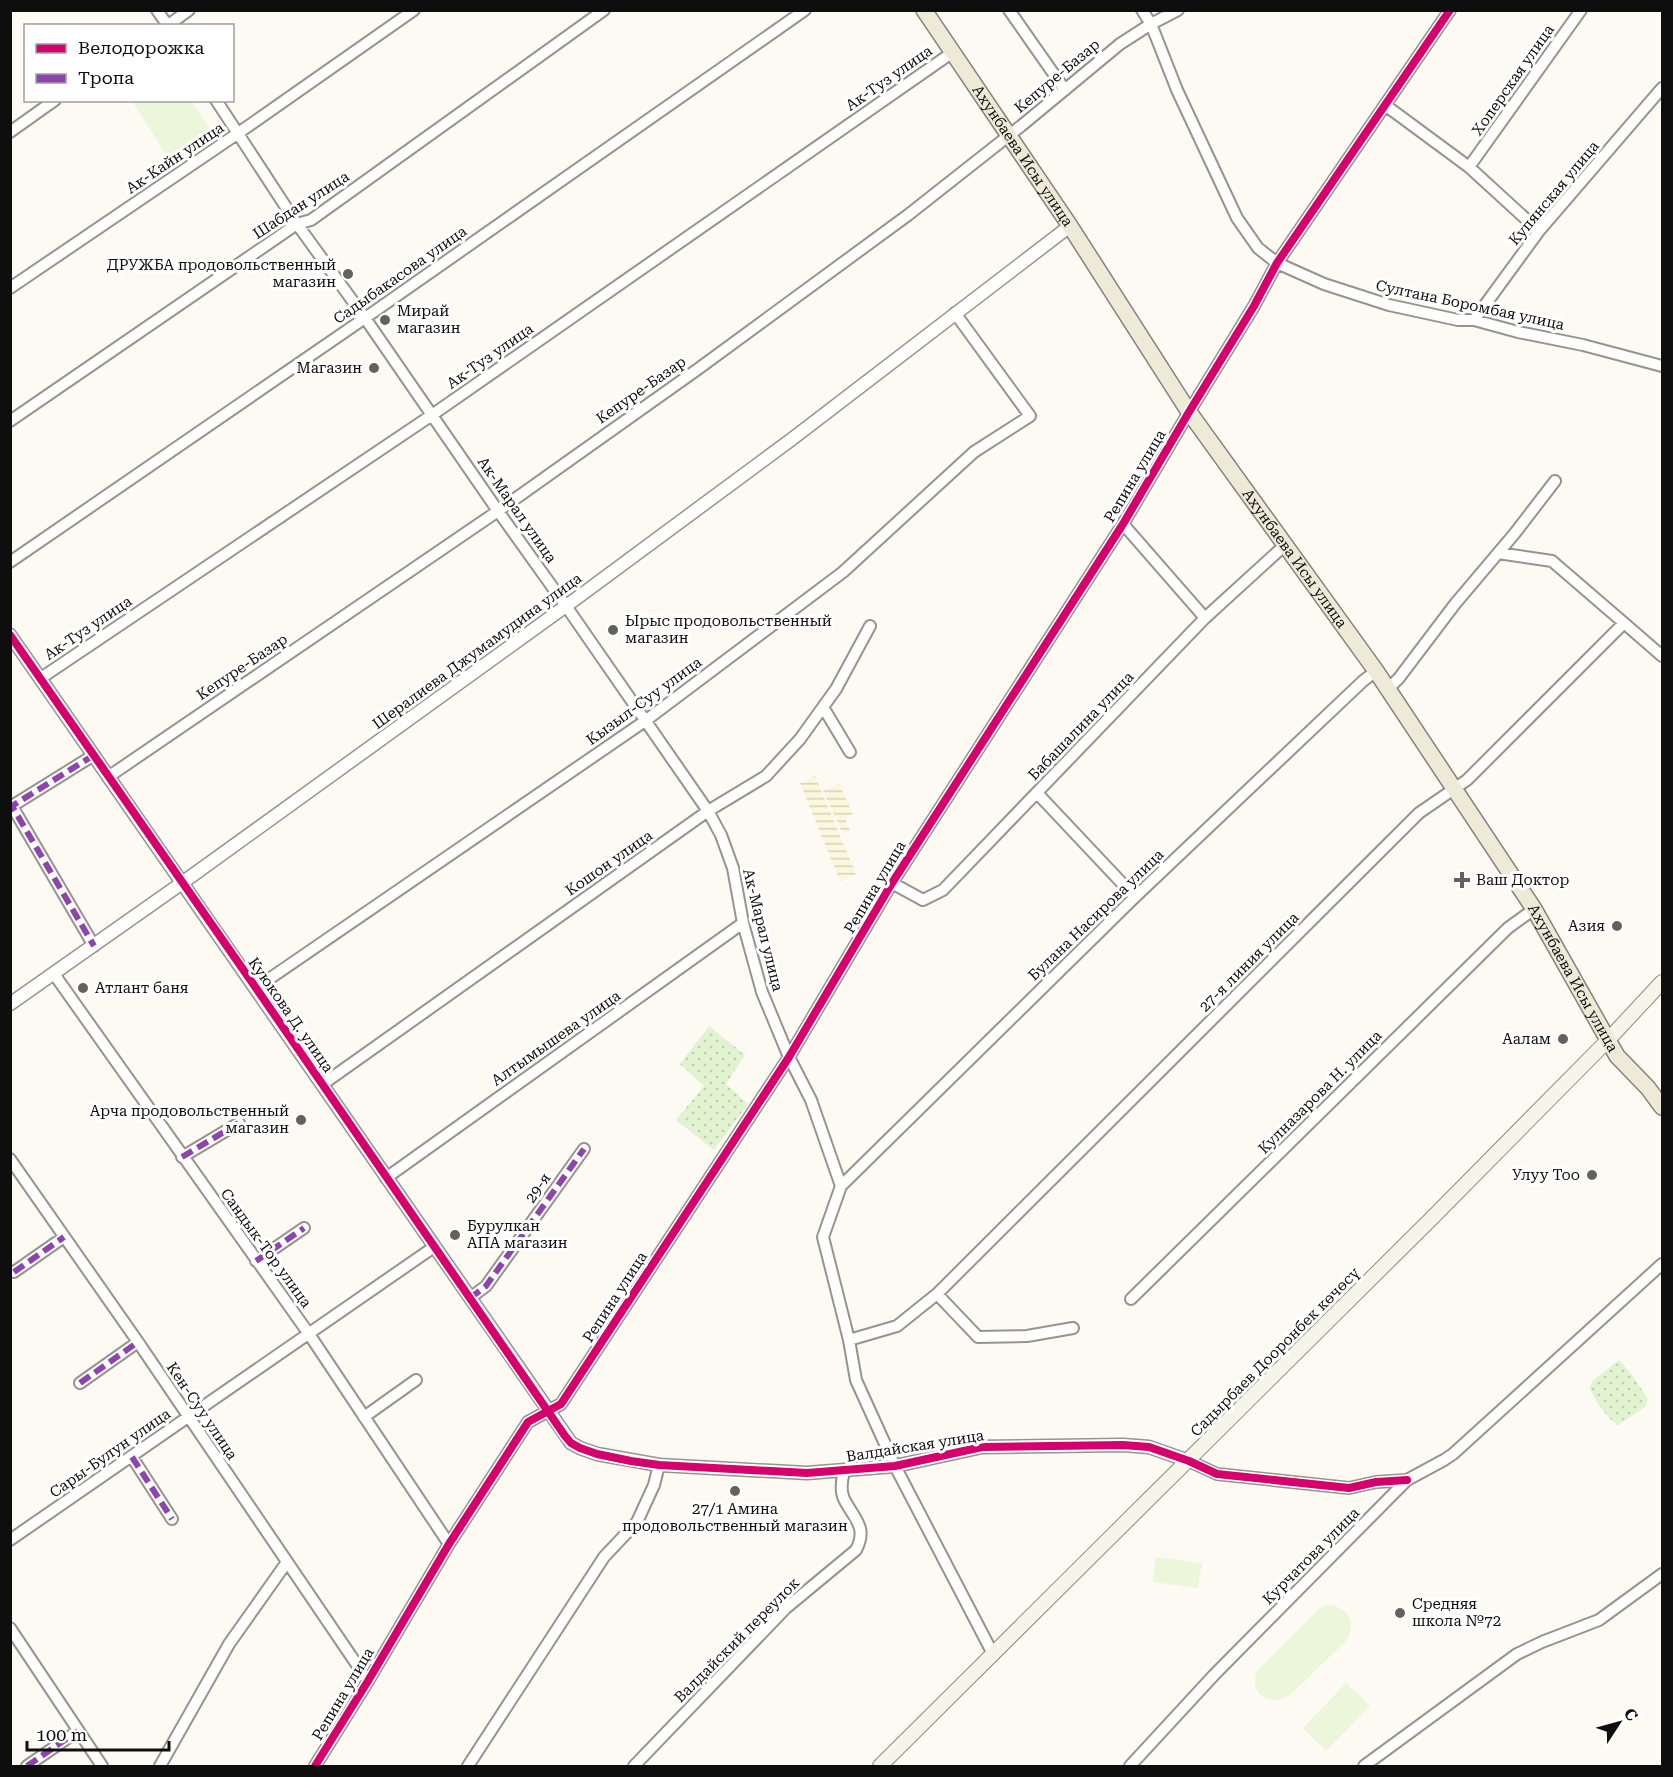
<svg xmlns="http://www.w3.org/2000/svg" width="1673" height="1777" font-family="'Roboto Serif',serif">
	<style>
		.farmland { fill: url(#farmland-rules) }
		.park { fill: url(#park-dots) }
		.pitch { fill: #ecf6da }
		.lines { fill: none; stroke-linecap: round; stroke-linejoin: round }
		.minor-casing { stroke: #959491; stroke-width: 14 }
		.tertiary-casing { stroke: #959491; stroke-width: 15 }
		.secondary-casing { stroke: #8c8b87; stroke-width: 16 }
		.primary-casing { stroke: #82827e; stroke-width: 18 }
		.minor { stroke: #fffefd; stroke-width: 10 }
		.tertiary { stroke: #fffefd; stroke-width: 12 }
		.secondary { stroke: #f5f5ea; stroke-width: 14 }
		.primary { stroke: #edead8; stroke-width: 15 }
		.quiet { stroke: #8e44ad; stroke-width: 6; stroke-dasharray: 12 6; stroke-linecap: butt }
		.cycleway-casing { stroke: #fff; stroke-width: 11 }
		.cycleway { stroke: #d6006c; stroke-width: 8 }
		.poi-dot { fill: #61615e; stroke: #fff; stroke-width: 2 }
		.labels { text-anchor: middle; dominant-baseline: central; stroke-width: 6; stroke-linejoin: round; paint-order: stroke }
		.street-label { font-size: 15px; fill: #0e0e0e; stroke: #fff }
		.poi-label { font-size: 15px; fill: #0e0e0e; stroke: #fff; text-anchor: end }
	</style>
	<defs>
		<pattern id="farmland-rules" width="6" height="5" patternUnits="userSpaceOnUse" patternTransform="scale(1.5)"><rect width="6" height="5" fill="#f9f8dd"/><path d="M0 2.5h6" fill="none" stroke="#d4d3bc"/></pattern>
		<pattern id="park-dots" width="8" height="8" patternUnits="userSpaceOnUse" patternTransform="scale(1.5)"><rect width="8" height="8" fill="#e1f3d0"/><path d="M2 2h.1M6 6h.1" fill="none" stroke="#c0cfb1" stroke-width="1.8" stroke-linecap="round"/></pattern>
	</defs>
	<rect width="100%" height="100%" fill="#fcfaf2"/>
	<!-- farmland -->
	<path class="farmland" d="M815 776 856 874 840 881 800 783Z
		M839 784 853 814 845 818 850 831 843 834 823 791Z"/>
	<!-- park -->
	<path class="park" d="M709 1026 745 1055 726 1084 748 1104 714 1150 676 1120 704 1086 680 1064Z
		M1619 1360 1632 1375 1648 1399 1645 1407 1618 1425C1605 1416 1597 1403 1590 1389L1592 1381Z"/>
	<!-- pitch -->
	<path class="pitch" d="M132 101H192L209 128 167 156Z
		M1156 1557 1202 1563 1198 1588 1153 1582Z
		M1328 1605C1348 1606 1358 1624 1346 1641L1291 1694C1271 1708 1248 1695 1257 1671L1319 1609Z
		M1346 1683 1370 1706 1326 1751 1303 1728Z"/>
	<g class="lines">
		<defs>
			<path id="minor" d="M157 10 168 26
				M1009 10 1065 90
				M1142 10 1151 24 1177 90 1237 218 1258 248 1277 263 1324 284 1389 305 1458 320H1474L1518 332 1583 345 1662 366
				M167 26 189 10
				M216 100 297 224 365 318 498 511 566 606 708 811 721 835 733 868 743 923 762 992 789 1057 811 1100 841 1186 823 1237 849 1340 856 1380 895 1466 993 1654
				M1385 105 1469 167 1539 231
				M10 132 55 100
				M1469 167 1581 10
				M10 288 237 134 414 10
				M1474 320 1539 231 1662 88
				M10 421 297 224 311 220 604 10
				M1123 524 1205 618
				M1498 553 1552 561 1624 623
				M10 562 365 318 805 10
				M41 678 432 415 953 52
				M1388 689 1399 678 1455 604 1515 533 1555 481
				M823 707 850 752
				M94 755 12 806 94 946
				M108 777 498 511 698 369 908 215 1021 126 1120 44 1151 24 1178 10
				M1037 793 1135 897
				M892 883 923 900 943 890 1205 618 1285 545
				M54 974 309 1334 449 1544
				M256 988 645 721 843 572 974 452 1030 416 955 313
				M323 1084 708 811 766 776 800 739 836 689 870 626
				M182 1157 239 1123
				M10 1159 138 1342 368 1681
				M386 1178 743 923
				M841 1186 1135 897 1363 681 1376 671
				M256 1261 304 1228
				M14 1272 64 1237
				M937 1294 978 1337 1027 1336 1073 1328
				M470 1298 486 1286 584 1149
				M1131 1299 1508 928 1534 909
				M849 1340 897 1326 937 1294 1419 813 1467 780 1624 623 1662 656
				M80 1383 138 1342
				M364 1417 416 1380
				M132 1457 172 1519
				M1189 1461 1217 1474 1349 1488 1376 1482 1407 1480
				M10 1540 434 1247
				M10 1628 102 1766
				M27 1766 78 1731
				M160 1766 229 1644 287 1562
				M315 1766 368 1681 449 1544 528 1422 561 1404 789 1057 892 883 1123 524 1189 412 1254 306 1277 263 1450 10
				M468 1766 604 1557 637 1522 654 1485 659 1465
				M634 1766 786 1608 856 1550C868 1527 854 1519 844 1499 840 1491 842 1479 844 1471
				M1130 1766 1214 1675 1407 1480 1444 1460 1453 1454 1662 1264
				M1364 1766 1517 1654 1542 1642 1599 1620 1662 1574"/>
			<path id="tertiary" d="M10 635 571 1443 580 1448 597 1454 659 1465 807 1473 895 1466 982 1447 1123 1445 1149 1447 1189 1461
				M10 1004 182 883 577 598 792 439 1070 226"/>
			<path id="secondary" d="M880 1766 1433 1217 1608 1040 1662 982"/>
			<g id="primary">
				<path id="s1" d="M924 10 1070 226 1189 412 1376 671 1534 909 1617 1056 1648 1088 1662 1107"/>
			</g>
		</defs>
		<!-- minor casing -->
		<use href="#minor" class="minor-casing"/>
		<!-- tertiary casing -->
		<use href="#tertiary" class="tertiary-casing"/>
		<!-- secondary casing -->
		<use href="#secondary" class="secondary-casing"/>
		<!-- primary casing -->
		<use href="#primary" class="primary-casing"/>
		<!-- minor -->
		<use href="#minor" class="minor"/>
		<!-- tertiary -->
		<use href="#tertiary" class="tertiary"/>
		<!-- secondary -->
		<use href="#secondary" class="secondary"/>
		<!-- primary -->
		<use href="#primary" class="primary"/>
		<!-- quiet -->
		<path class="quiet" d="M94 755 12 806 94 946
			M182 1157 239 1123
			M256 1261 304 1228
			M14 1272 64 1237
			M470 1298 486 1286 584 1149
			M80 1383 138 1342
			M132 1457 172 1519
			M27 1766 78 1731"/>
		<defs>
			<path id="cycleway" d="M10 635 256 988 565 1436 571 1443 580 1448 597 1454 631 1461 659 1465 807 1473 895 1466 982 1447 1123 1445 1149 1447 1189 1461 1217 1474 1349 1488 1376 1482 1407 1480
				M315 1766 368 1681 449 1544 528 1422 561 1404 789 1057 892 883 1123 524 1189 412 1254 306 1277 263 1450 10"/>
		</defs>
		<!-- cycleway casing -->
		<use href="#cycleway" class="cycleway-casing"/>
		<!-- cycleway -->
		<use href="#cycleway" class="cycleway"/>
	</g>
	<!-- markers -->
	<g class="poi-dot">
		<circle cx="348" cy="274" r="6"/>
		<circle cx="385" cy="320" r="6"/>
		<circle cx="374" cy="368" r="6"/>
		<circle cx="613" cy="630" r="6"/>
		<path d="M1459 871h6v6h6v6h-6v6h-6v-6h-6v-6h6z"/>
		<circle cx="1617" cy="926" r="6"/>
		<circle cx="83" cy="988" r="6"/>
		<circle cx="1563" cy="1039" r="6"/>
		<circle cx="301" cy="1120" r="6"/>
		<circle cx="1592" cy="1175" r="6"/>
		<circle cx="455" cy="1235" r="6"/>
		<circle cx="735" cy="1491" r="6"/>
		<circle cx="1400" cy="1613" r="6"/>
	</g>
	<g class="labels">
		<!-- street labels -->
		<g class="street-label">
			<text transform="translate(1057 76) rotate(-40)">Кепуре-Базар</text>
			<text transform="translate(889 78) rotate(-35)">Ак-Туз улица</text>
			<text transform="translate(1513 80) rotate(-55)">Хоперская улица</text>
			<text stroke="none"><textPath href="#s1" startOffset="176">Ахунбаева Исы улица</textPath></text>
			<text transform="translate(175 158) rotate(-34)">Ак-Кайн улица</text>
			<text transform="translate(1554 193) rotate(-50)">Купянская улица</text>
			<text transform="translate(301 205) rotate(-33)">Шабдан улица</text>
			<text transform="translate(400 275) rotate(-35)">Садыбакасова улица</text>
			<text transform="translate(1470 305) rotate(12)">Султана Боромбая улица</text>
			<text transform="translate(490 356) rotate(-35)">Ак-Туз улица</text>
			<text transform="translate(641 390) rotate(-35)">Кепуре-Базар</text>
			<text transform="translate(1135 476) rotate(-59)">Репина улица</text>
			<text transform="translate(517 510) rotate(55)">Ак-Марал улица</text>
			<text stroke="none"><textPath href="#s1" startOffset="662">Ахунбаева Исы улица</textPath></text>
			<text transform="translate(88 628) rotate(-34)">Ак-Туз улица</text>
			<text transform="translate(477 651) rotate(-36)">Шералиева Джумамудина улица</text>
			<text transform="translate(242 667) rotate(-34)">Кепуре-Базар</text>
			<text transform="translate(644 701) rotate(-36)">Кызыл-Суу улица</text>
			<text transform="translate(1081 726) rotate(-46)">Бабашалина улица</text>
			<text transform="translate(609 863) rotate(-35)">Кошон улица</text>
			<text transform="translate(875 887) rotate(-59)">Репина улица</text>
			<text transform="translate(1096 915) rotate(-44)">Булана Насирова улица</text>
			<text transform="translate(763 930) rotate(76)">Ак-Марал улица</text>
			<text transform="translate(1249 962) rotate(-45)">27-я линия улица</text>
			<text stroke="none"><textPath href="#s1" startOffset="1166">Ахунбаева Исы улица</textPath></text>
			<text transform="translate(291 1015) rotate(55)">Куюкова Д. улица</text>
			<text transform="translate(556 1038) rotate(-35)">Алтымышева улица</text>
			<text transform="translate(1320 1092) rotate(-45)">Кулназарова Н. улица</text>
			<text transform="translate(538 1188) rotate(-55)">29-я</text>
			<text transform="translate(266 1248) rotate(54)">Сандык-Тор улица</text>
			<text transform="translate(615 1297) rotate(-57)">Репина улица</text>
			<text transform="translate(1275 1352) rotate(-45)">Садырбаев Дооронбек көчөсү</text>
			<text transform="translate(202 1411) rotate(56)">Кен-Суу улица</text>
			<text transform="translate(915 1446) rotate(-9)">Валдайская улица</text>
			<text transform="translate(110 1453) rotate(-35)">Сары-Булун улица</text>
			<text transform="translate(1311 1556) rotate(-45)">Курчатова улица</text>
			<text transform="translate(737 1640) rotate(-45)">Валдайский переулок</text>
			<text transform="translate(343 1694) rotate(-59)">Репина улица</text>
		</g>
		<!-- poi labels -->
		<g class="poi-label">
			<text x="336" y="265">ДРУЖБА продовольственный<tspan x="336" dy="17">магазин</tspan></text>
			<text x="397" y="311" text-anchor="start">Мирай<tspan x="397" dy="17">магазин</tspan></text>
			<text x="362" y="368">Магазин</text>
			<text x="625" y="621" text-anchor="start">Ырыс продовольственный<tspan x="625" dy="17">магазин</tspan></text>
			<text x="1476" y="880" text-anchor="start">Ваш Доктор</text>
			<text x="1605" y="926">Азия</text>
			<text x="95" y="988" text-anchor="start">Атлант баня</text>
			<text x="1551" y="1039">Аалам</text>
			<text x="289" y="1111">Арча продовольственный<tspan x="289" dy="17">магазин</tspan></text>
			<text x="1580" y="1175">Улуу Тоо</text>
			<text x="467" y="1226" text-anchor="start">Бурулкан<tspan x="467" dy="17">АПА магазин</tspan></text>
			<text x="735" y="1509" text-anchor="middle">27/1 Амина<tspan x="735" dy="17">продовольственный магазин</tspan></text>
			<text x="1412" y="1604" text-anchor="start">Средняя<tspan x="1412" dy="17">школа №72</tspan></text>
		</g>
	</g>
	<!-- border -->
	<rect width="1673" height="1777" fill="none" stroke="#0e0e0e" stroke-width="24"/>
	<!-- legend -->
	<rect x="24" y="24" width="210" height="78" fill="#ffffff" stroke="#9f9f9f" stroke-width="1.5"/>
	<rect x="36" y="44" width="30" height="9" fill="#d6006c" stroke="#9f9f9f" stroke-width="1.5"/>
	<text x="78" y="54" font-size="18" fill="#0e0e0e">Велодорожка</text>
	<rect x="36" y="74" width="30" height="9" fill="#8e44ad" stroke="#9f9f9f" stroke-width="1.5"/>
	<text x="78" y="84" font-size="18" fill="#0e0e0e">Тропа</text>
	<!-- north arrow -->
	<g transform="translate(1619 1723) rotate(54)" stroke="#ffffff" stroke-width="4.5" paint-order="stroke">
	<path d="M0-4.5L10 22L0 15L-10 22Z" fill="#0e0e0e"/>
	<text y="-9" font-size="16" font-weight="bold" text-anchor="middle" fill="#0e0e0e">С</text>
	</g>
	<!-- scale -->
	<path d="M27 1741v9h142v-9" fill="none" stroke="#0e0e0e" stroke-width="3"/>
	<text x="36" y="1741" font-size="18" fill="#0e0e0e" stroke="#ffffff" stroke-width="4.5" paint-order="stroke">100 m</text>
</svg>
